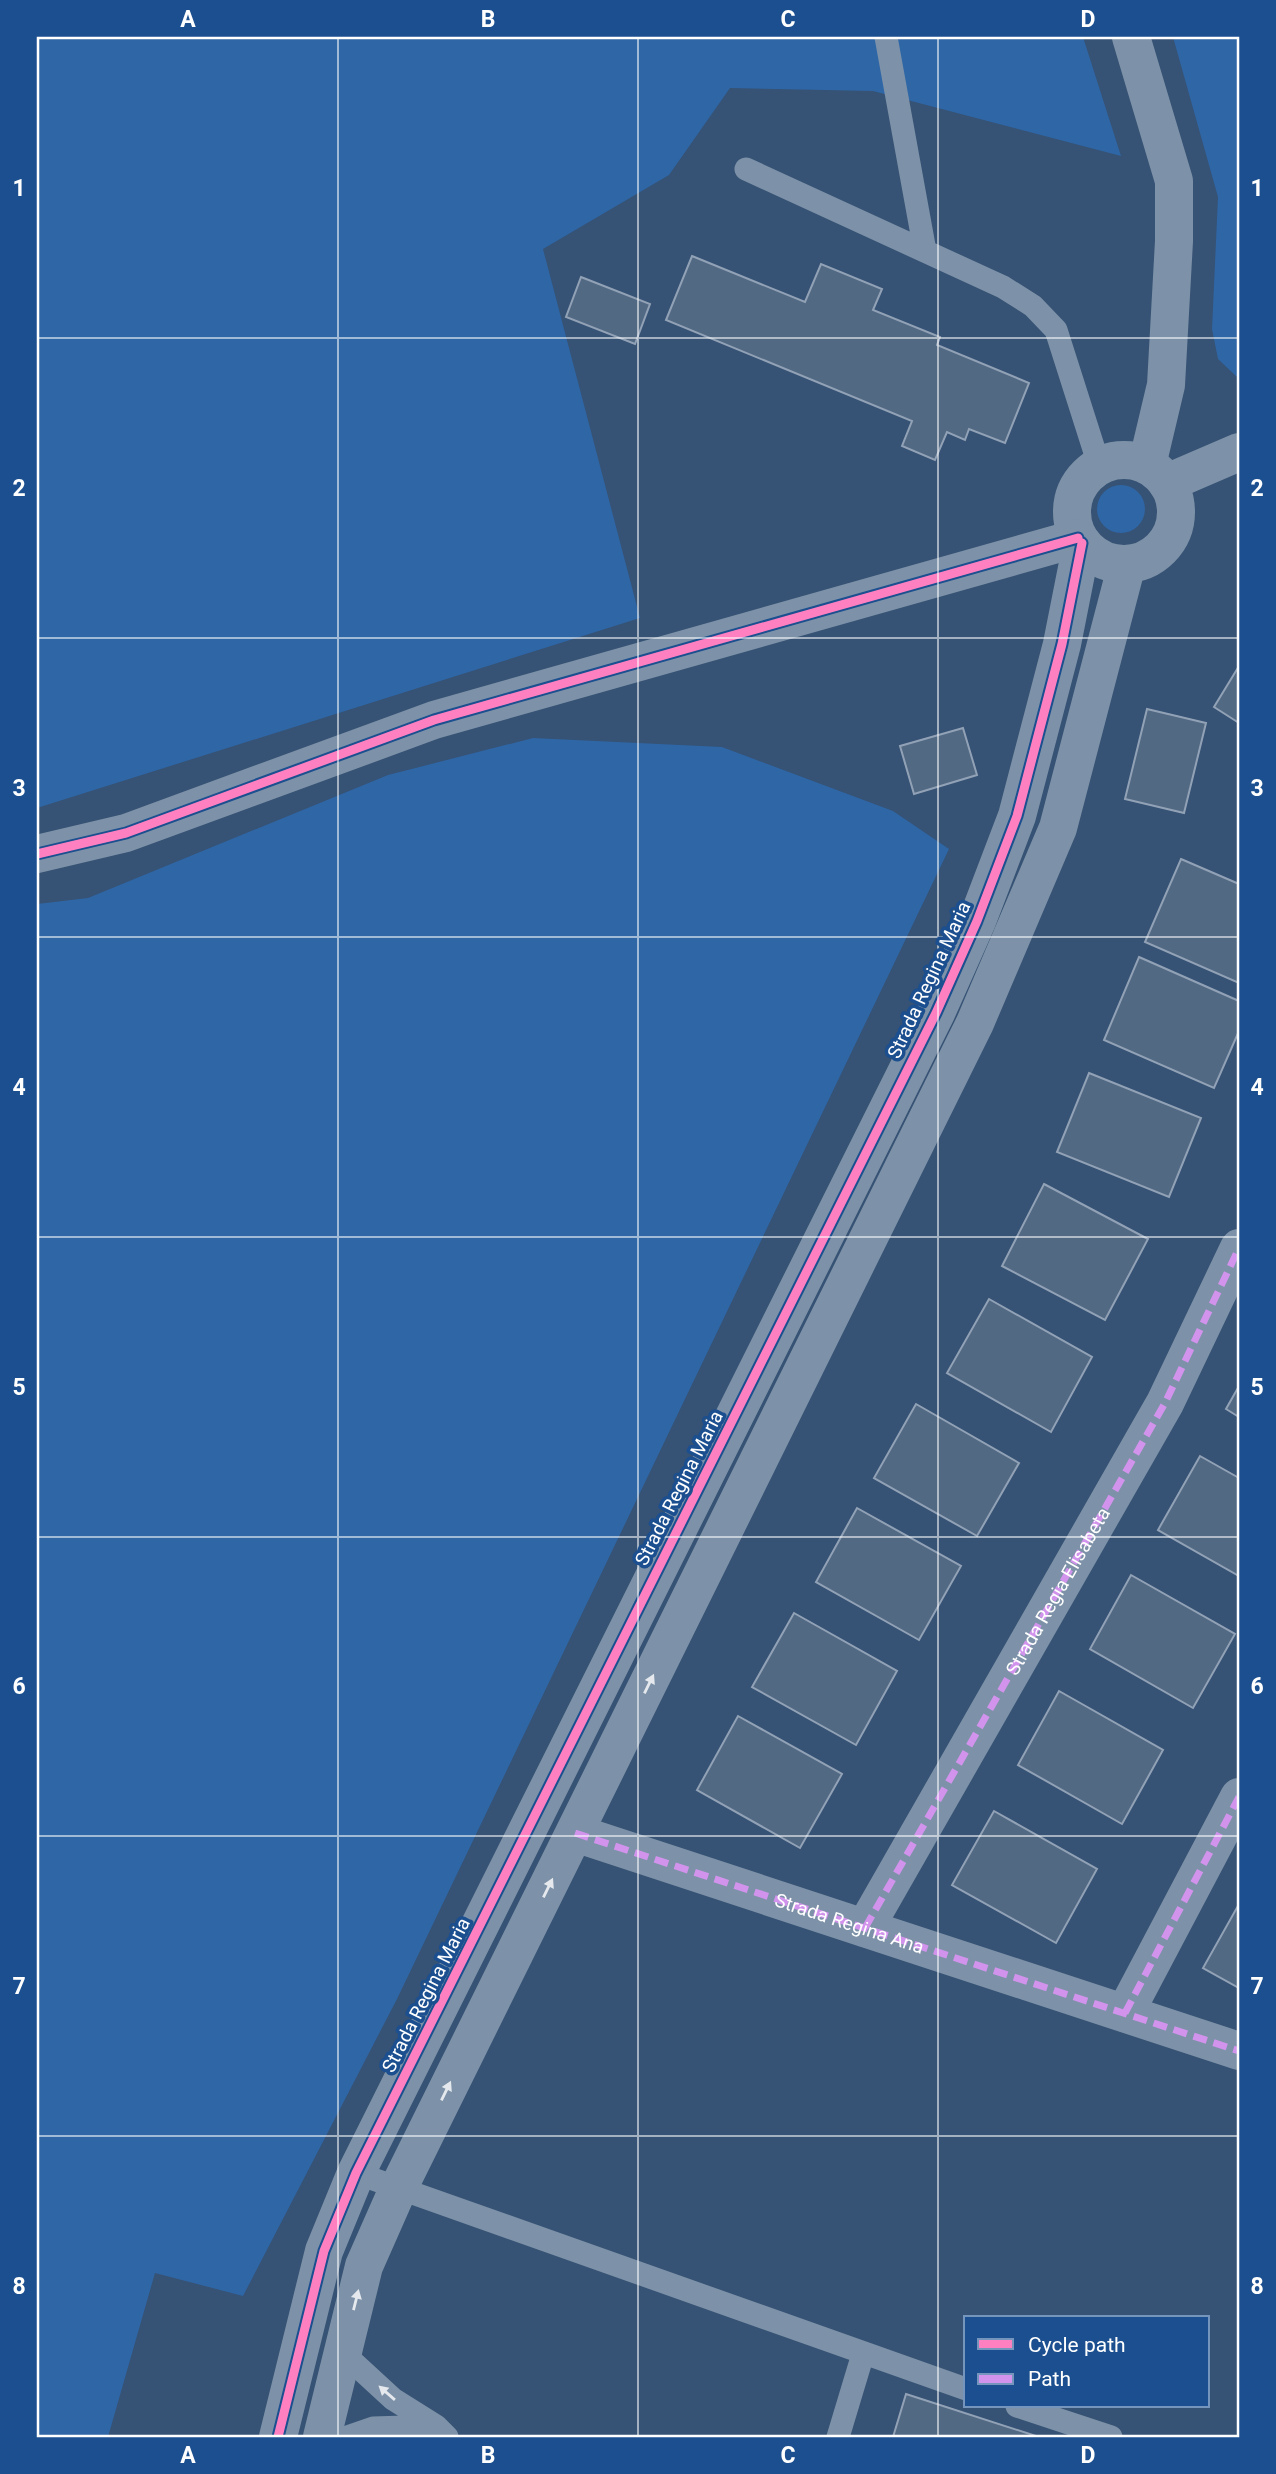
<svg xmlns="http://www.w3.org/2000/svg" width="1276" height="2474" font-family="Roboto,sans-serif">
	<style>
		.green { fill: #2f66a5 }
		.building { fill: #526984; stroke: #92a2b6; stroke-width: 2 }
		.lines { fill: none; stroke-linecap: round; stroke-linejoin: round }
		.service { stroke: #7d92a8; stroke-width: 23 }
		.minor { stroke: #7d92a8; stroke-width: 38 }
		.quiet { stroke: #d193ec; stroke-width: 7; stroke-dasharray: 14 7; stroke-linecap: butt }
		.cycleway-casing { stroke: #1b4f8f; stroke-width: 13 }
		.cycleway { stroke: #ff80c0; stroke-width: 9 }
		.oneway { fill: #e5e9ee }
		.grid { fill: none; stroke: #fff; stroke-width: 2; stroke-opacity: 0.55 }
		.labels { text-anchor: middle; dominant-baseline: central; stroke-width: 7; stroke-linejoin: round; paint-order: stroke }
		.street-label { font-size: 19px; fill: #fff; stroke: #1b4f8f }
		.neatline { fill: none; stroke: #fff; stroke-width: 2.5 }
		.grid-label { font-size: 23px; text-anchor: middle; font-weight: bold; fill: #fff }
	</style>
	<rect width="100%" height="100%" fill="#365274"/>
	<!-- green -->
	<path class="green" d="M37 37H1083L1121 156 873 91 730 88 669 175 543 249 640 618 37 808Z
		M1173 37H1239V379L1218 359 1212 329 1218 197Z
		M1097 509a24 24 0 1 1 48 0a24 24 0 1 1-48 0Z
		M533 738 722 747 893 811 949 849 397 1999 243 2296 155 2273 108 2437H37V904L88 898 388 775Z"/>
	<!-- building -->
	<path class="building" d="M692 256 805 302 821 264 882 289 873 310 940 337 937 345 1029 383 1005 443 969 429 965 440 947 432 935 460 902 446 912 421 666 320Z
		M581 277 650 304 635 344 566 317Z
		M1239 666V723L1214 707Z
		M1147 709 1206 723 1184 813 1125 799Z
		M963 728 977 775 914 794 900 746Z
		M1181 859 1239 884V983L1145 942Z
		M1139 957 1239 1001V1031L1214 1088 1104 1040Z
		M1089 1073 1201 1118 1169 1197 1057 1152Z
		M1044 1184 1148 1239 1105 1320 1002 1266Z
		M989 1299 1092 1357 1051 1432 947 1373Z
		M1239 1386V1417L1226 1409Z
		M916 1404 1019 1463 977 1536 874 1478Z
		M1200 1456 1239 1478V1576L1158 1530Z
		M857 1508 961 1566 919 1640 816 1582Z
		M1131 1575 1235 1634 1193 1708 1090 1649Z
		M794 1613 897 1671 856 1745 752 1687Z
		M1059 1691 1163 1750 1122 1824 1018 1765Z
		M738 1716 842 1774 800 1848 697 1790Z
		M994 1811 1097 1869 1056 1943 952 1885Z
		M1239 1904V1988L1203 1968Z
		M906 2394 1039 2437H893Z"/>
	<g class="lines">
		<!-- service -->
		<path class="service" d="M886 37 925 251
			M746 169 1003 287 1033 306 1056 330 1099 465
			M356 2173 966 2389
			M343 2353 393 2399 436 2426 447 2437
			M1017 2406 1111 2437
			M347 2437 373 2428 436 2426
			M838 2437 863 2354"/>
		<!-- minor -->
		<g class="minor">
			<path d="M1131 37 1174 181V241L1166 385 1147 465"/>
			<circle cx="1124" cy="512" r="52"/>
			<path d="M1167 483 1239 452"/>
			<path d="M37 854 126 833 434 720 1078 538"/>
			<path id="s1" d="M575 1833 1239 2051"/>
			<path id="s2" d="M865 1928 1165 1403 1239 1248"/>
			<path d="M1125 2013 1239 1797"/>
			<path d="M278 2437 324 2251 356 2173 936 1013 977 921 1017 816 1062 644 1082 543"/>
			<path d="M322 2437 364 2266 398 2189 975 1023 1058 828 1127 564"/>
		</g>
		<!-- quiet -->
		<path class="quiet" d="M575 1833 1239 2051
			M865 1928 1165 1403 1239 1248
			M1125 2013 1239 1797"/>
		<defs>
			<path id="cycleway" d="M37 854 126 833 434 720 1078 538
				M278 2437 324 2251 356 2173 936 1013 977 921 1017 816 1062 644 1082 543"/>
		</defs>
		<!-- cycleway casing -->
		<use href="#cycleway" class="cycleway-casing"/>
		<!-- cycleway -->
		<use href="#cycleway" class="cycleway"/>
	</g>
	<!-- one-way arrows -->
	<defs><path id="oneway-solid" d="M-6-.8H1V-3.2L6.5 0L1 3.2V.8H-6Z" transform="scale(1.75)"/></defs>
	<g class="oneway">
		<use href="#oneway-solid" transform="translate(649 1684) rotate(-64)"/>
		<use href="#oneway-solid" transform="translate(548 1888) rotate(-64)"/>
		<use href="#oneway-solid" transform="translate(446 2091) rotate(-64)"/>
		<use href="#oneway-solid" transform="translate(356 2300) rotate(-76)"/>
		<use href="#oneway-solid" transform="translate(387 2393) rotate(-139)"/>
	</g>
	<!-- grid -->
	<path class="grid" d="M338 37V2437M638 37V2437M938 37V2437M37 338H1239M37 638H1239M37 937H1239M37 1237H1239M37 1537H1239M37 1836H1239M37 2136H1239"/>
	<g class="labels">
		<!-- street labels -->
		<g class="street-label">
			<text transform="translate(929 980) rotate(-65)">Strada Regina Maria</text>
			<text transform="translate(679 1488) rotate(-63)">Strada Regina Maria</text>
			<text stroke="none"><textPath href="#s2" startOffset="388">Strada Regia Elisabeta</textPath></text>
			<text stroke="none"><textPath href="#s1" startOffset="289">Strada Regina Ana</textPath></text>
			<text transform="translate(426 1995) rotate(-63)">Strada Regina Maria</text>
		</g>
	</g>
	<!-- border -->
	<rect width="1276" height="2474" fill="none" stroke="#1b4f8f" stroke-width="77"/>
	<!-- legend -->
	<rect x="964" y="2316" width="245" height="91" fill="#1b4f8f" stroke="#7695bc" stroke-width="2"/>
	<rect x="978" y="2339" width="35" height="10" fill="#ff80c0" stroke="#7695bc" stroke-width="2"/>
	<text x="1028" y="2352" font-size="21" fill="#ffffff">Cycle path</text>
	<rect x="978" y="2374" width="35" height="10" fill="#d193ec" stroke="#7695bc" stroke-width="2"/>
	<text x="1028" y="2386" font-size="21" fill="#ffffff">Path</text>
	<rect x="38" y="38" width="1200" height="2398" class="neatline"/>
	<g class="grid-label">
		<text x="188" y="27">A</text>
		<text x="488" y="27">B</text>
		<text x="788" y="27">C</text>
		<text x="1088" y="27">D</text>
		<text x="19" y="196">1</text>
		<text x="1257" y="196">1</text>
		<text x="19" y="496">2</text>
		<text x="1257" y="496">2</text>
		<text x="19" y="796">3</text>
		<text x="1257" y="796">3</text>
		<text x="19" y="1095">4</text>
		<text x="1257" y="1095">4</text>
		<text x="19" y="1395">5</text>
		<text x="1257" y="1395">5</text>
		<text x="19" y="1694">6</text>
		<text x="1257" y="1694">6</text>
		<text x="19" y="1994">7</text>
		<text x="1257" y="1994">7</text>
		<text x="19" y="2294">8</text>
		<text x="1257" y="2294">8</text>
		<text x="188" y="2463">A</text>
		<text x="488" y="2463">B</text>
		<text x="788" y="2463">C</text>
		<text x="1088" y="2463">D</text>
	</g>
</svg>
